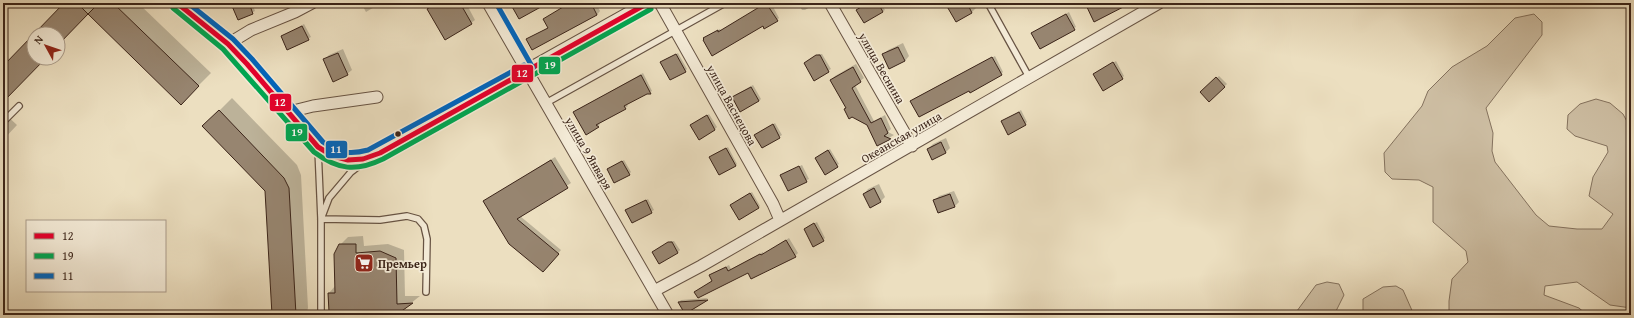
<svg xmlns="http://www.w3.org/2000/svg" width="1634" height="318" font-family="'Gentium Book Plus',serif">
	<style>
		.green { fill: #cebfa4; stroke: #84725e }
		.shadow { fill: #0003 }
		.building { fill: #978570; stroke: #3b2419 }
		.lines { fill: none; stroke-linecap: round; stroke-linejoin: round }
		.service-casing { stroke: #675343; stroke-width: 8 }
		.minor-casing { stroke: #675343; stroke-width: 13 }
		.tertiary-casing { stroke: #675343; stroke-width: 15 }
		.service { stroke: #f3ead6; stroke-width: 5.5 }
		.minor { stroke: #f3ead6; stroke-width: 11 }
		.tertiary { stroke: #f3ead6; stroke-width: 13 }
		.bus-1-casing { stroke: #f3ead6; stroke-width: 8 }
		.bus-2-casing { stroke: #f3ead6; stroke-width: 8 }
		.bus-3-casing { stroke: #f3ead6; stroke-width: 8 }
		.bus-1 { stroke: #e4002b; stroke-width: 5 }
		.bus-2 { stroke: #00a651; stroke-width: 5 }
		.bus-3 { stroke: #0065bd; stroke-width: 5 }
		.bus-dot { fill: #3b2419; stroke: #f3ead6; stroke-width: 1.5 }
		.labels { text-anchor: middle; dominant-baseline: central; stroke-width: 3.5; stroke-linejoin: round; paint-order: stroke }
		.street-label { font-size: 12px; fill: #3b2419; stroke: #f3ead6 }
		.poi-label { font-size: 12px; font-weight: bold; fill: #3b2419; stroke: #f3ead6; text-anchor: start }
		.line-badge { stroke: #f3ead6; stroke-width: 1.5 }
		.badge-label { font-size: 11px; text-anchor: middle; font-weight: bold; fill: #fff }
	</style>
	<rect width="100%" height="100%" fill="#ecdfc0"/>
	<filter id="stains"><feTurbulence type="fractalNoise" baseFrequency=".005" numOctaves="4"/><feColorMatrix values="0 0 0 0 .2 0 0 0 0 .09 0 0 0 0 .02 0 0 0 .5 -.17"/></filter>
	<radialGradient id="worn" r=".72"><stop offset=".6" stop-color="#630" stop-opacity="0"/><stop offset="1" stop-color="#630" stop-opacity=".3"/></radialGradient>
	<!-- green -->
	<path class="green" d="M1534 14 1542 22V35L1486 108 1493 133 1492 151 1495 162 1536 215 1549 226 1577 229H1602L1613 214 1589 196 1593 177 1608 152 1607 146 1575 136 1567 129 1568 115 1580 104 1596 99 1610 103 1623 114 1631 129V308L1610 305 1577 282 1545 286 1544 295 1579 308 1587 315H1449V301L1452 279 1468 262 1466 251 1433 222V187L1419 180 1392 179 1385 172 1384 153 1422 106 1428 91 1452 67 1487 46 1515 18Z
		M1327 282 1339 284 1344 295 1334 315H1294L1316 285Z
		M1396 286 1403 290 1414 315H1363V299L1383 287Z"/>
	<!-- shadow -->
	<path class="shadow" d="M65 3H138L211 73 181 103 89 13 58 44V34H35Z
		M238 3H252L255 11 239 19 233 6Z
		M361 3H381L366 12Z
		M427 3H466L475 20 471 23 428 9 430 7Z
		M562 3H596L600 11 597 15 532 49 527 39 549 27 544 19 564 7Z
		M767 3H771L779 18 777 20 706 37 720 29 721 30Z
		M798 3H817L805 10H802Z
		M868 3H881L885 10 864 22 858 10Z
		M946 3H974L976 8 972 12 956 21Z
		M1069 12 1076 27 1040 48 1032 33Z
		M304 24 311 37 288 49 282 37Z
		M903 43 909 56 905 61 883 55 888 50Z
		M343 49 352 70 347 74 325 59 329 55Z
		M678 53 687 69 685 71 664 60Z
		M819 54H822L831 69 814 79 805 63Z
		M995 56 1003 72 1001 74 969 89 913 99Z
		M1116 61 1124 76 1122 78 1097 72Z
		M856 64 864 78 855 85 874 121 885 115 891 129 888 132 894 135 877 145 867 125 847 108 831 80 835 76Z
		M643 73 652 91 626 104 628 106 625 108 598 123 600 125 598 126 586 133 574 112Z
		M1219 76 1227 84 1209 101 1201 92Z
		M753 85 761 99 759 101 735 95Z
		M232 98 297 165 301 175 308 308 306 315H273L266 191 204 126Z
		M1021 110 1027 122 1025 124 1002 122Z
		M3 112 17 125 3 140Z
		M709 114 717 127 715 129 691 125Z
		M775 123 782 135 762 147 755 135Z
		M946 138 950 148 946 152 928 149 933 144Z
		M728 147 737 164 735 166 712 155Z
		M830 149 839 164 825 173 818 156Z
		M555 157 571 183 520 216 561 250 547 268 484 201Z
		M624 160 631 172 629 174 610 168Z
		M802 165 809 179 788 189 782 175Z
		M879 184 885 197 881 201 864 194 868 189Z
		M954 191 959 202 954 207 935 200 939 196Z
		M752 192 760 206 758 208 731 205Z
		M648 199 654 210 632 222 626 210Z
		M817 222 825 238 823 240 807 227Z
		M363 236 364 246 388 244 404 250 405 296H420L401 311V315H334L329 293 335 286 340 245 348 237Z
		M789 238 798 253 795 256 749 271 695 292 713 280 710 275 713 273 729 265 731 269 763 252 764 254Z
		M671 241H674L680 250 678 252 655 251Z
		M708 298 686 312 679 302 681 300Z"/>
	<!-- building -->
	<path class="building" d="M64 3H77L88 14 58 45V34H34V58H46L3 102V66Z
		M99 3H113L199 86 181 105 88 14Z
		M239 3H249L253 14 238 20 232 6Z
		M436 3H460L472 24 445 40 427 9Z
		M510 3H548L519 19Z
		M561 3H591L597 15 532 50 526 39 548 28 543 19 563 7Z
		M766 3 778 21 764 29 763 26 712 56 703 40 704 39 703 38 718 30V32Z
		M868 3H878L883 12 864 23 856 10Z
		M945 3H967L972 13 956 22Z
		M1085 3H1131L1094 22Z
		M1066 14 1075 30 1040 49 1031 33Z
		M302 26 309 40 287 50 281 36Z
		M898 47 905 61 889 69 882 54Z
		M338 53 348 75 333 82 323 59Z
		M676 54 686 72 670 80 660 62Z
		M816 55H820L829 72 814 81 804 63Z
		M992 57 1002 75 970 93 969 91 919 117 910 101Z
		M1113 62 1123 79 1103 91 1093 74Z
		M853 67 861 82 852 88 871 123 881 118 888 133 884 136 891 139 877 146 867 125 852 117 849 119 844 109 846 108 830 80Z
		M641 75 651 94H647L624 106 626 109 596 125 599 127 586 135 573 112Z
		M1216 77 1225 87 1209 102 1200 92Z
		M751 87 759 101 740 112 732 97Z
		M219 110 284 178 289 188 296 315H272L265 191 202 126Z
		M1019 112 1026 125 1008 135 1001 121Z
		M707 115 715 130 699 140 690 125Z
		M773 124 780 138 762 148 754 135Z
		M941 142 946 153 932 160 927 149Z
		M726 148 736 166 719 175 709 157Z
		M828 150 838 167 825 175 815 158Z
		M551 160 568 188 517 219 559 254 543 272 509 244 483 201Z
		M622 161 630 175 614 183 607 169Z
		M799 166 807 182 788 191 780 175Z
		M874 188 881 202 870 208 863 194Z
		M750 193 759 208 739 220 730 205Z
		M950 194 955 207 938 213 933 200Z
		M646 200 652 213 632 223 625 210Z
		M814 223 824 241 813 247 804 229Z
		M786 240 796 257 751 279 748 273 698 298 694 292 712 281 709 275 726 267 728 271 760 254 761 255Z
		M668 242H672L678 253 659 264 652 252Z
		M339 244H356V253L380 251 396 258 397 304 413 303 396 315H332L329 312 328 293H335L334 254Z
		M708 300 685 314 678 302Z"/>
	<g class="lines">
		<defs>
			<path id="service" d="M988 3 1029 77
				M546 103 725 3
				M3 122 19 106
				M318 149 321 219V315
				M364 162 351 172 329 198 321 219 380 220 407 216 418 219 424 226 427 239 426 292"/>
			<path id="minor" d="M488 3 668 315
				M660 3 773 204 780 220
				M830 3 912 146
				M228 44 251 30 295 12 312 3
				M289 112 313 106 377 97
				M654 291 701 266 1159 3"/>
			<path id="tertiary" d="M177 3 228 44 247 64 318 147C339 163 356 165 380 153L648 3"/>
		</defs>
		<!-- service casing -->
		<use href="#service" class="service-casing"/>
		<!-- minor casing -->
		<use href="#minor" class="minor-casing"/>
		<!-- tertiary casing -->
		<use href="#tertiary" class="tertiary-casing"/>
		<!-- service -->
		<use href="#service" class="service"/>
		<!-- minor -->
		<use href="#minor" class="minor"/>
		<!-- tertiary -->
		<use href="#tertiary" class="tertiary"/>
		<defs>
			<path id="bus-1" d="M177 3 228 44 247 64 318 147 333 156 348 160 363 159 380 153 648 3"/>
			<path id="bus-2" d="M173 8 223 49 314 152C338 170 356 172 383 159L651 9"/>
			<path id="bus-3" d="M188 3 233 39 252 59 323 142C338 153 350 155 368 150L524 65
				M496 3 533 68"/>
		</defs>
		<!-- bus-1 casing -->
		<use href="#bus-1" class="bus-1-casing"/>
		<!-- bus-2 casing -->
		<use href="#bus-2" class="bus-2-casing"/>
		<!-- bus-3 casing -->
		<use href="#bus-3" class="bus-3-casing"/>
		<!-- bus-1 -->
		<use href="#bus-1" class="bus-1"/>
		<!-- bus-2 -->
		<use href="#bus-2" class="bus-2"/>
		<!-- bus-3 -->
		<use href="#bus-3" class="bus-3"/>
	</g>
	<!-- icons -->
	<defs>
		<symbol id="supermarket-square" viewBox="-11 -11 22 22"><rect x="-9" y="-9" width="18" height="18" rx="4" fill="#8f2418" stroke="#f3ead6"/><path d="M-6-5.5h2.5l.6 2H6L4.5 2H-2.5L-4.4-4H-6ZM-1.5 3.2a1.3 1.3 0 1 0 .1 0ZM3 3.2a1.3 1.3 0 1 0 .1 0Z" fill="#fff"/></symbol>
	</defs>
	<g fill-rule="evenodd">
		<use href="#supermarket-square" x="353" y="252" width="22" height="22"/>
	</g>
	<!-- markers -->
	<circle class="bus-dot" cx="398" cy="134" r="3.5"/>
	<g class="labels">
		<!-- street labels -->
		<g class="street-label">
			<text transform="translate(882 68) rotate(60)">улица Веснина</text>
			<text transform="translate(732 105) rotate(61)">улица Васнецова</text>
			<text transform="translate(901 137) rotate(-30)">Океанская улица</text>
			<text transform="translate(589 153) rotate(60)">улица 9 Января</text>
		</g>
		<!-- poi labels -->
		<g class="poi-label">
			<text x="378" y="263">Премьер</text>
		</g>
	</g>
	<g class="line-badge">
		<rect x="538" y="56" width="23" height="19" rx="4" fill="#00a651"/>
		<rect x="511" y="64" width="23" height="19" rx="4" fill="#e4002b"/>
		<rect x="269" y="93" width="23" height="19" rx="4" fill="#e4002b"/>
		<rect x="285" y="123" width="23" height="19" rx="4" fill="#00a651"/>
		<rect x="325" y="140" width="23" height="19" rx="4" fill="#0065bd"/>
	</g>
	<g class="badge-label">
		<text x="550" y="69">19</text>
		<text x="522" y="77">12</text>
		<text x="280" y="106">12</text>
		<text x="297" y="136">19</text>
		<text x="336" y="153">11</text>
	</g>
	<!-- margin -->
	<rect width="1634" height="318" fill="none" stroke="#ecdfc0" stroke-width="16"/>
	<rect x="4" y="4" width="1626" height="310" fill="none" stroke="#3b2419" stroke-width="2"/>
	<rect x="8" y="8" width="1618" height="302" fill="none" stroke="#3b2419"/>
	<!-- legend -->
	<rect x="26" y="220" width="140" height="72" fill="#f3ead6" stroke="#a99b8a"/>
	<rect x="34" y="233" width="20" height="6" fill="#e4002b" stroke="#a99b8a"/>
	<text x="62" y="240" font-size="12" fill="#3b2419">12</text>
	<rect x="34" y="253" width="20" height="6" fill="#00a651" stroke="#a99b8a"/>
	<text x="62" y="260" font-size="12" fill="#3b2419">19</text>
	<rect x="34" y="273" width="20" height="6" fill="#0065bd" stroke="#a99b8a"/>
	<text x="62" y="280" font-size="12" fill="#3b2419">11</text>
	<!-- north arrow -->
	<g transform="translate(46 46) rotate(310)"><circle r="19" fill="#f3ead6" stroke="#a99b8a"/>
	<path d="M0-3L7 15L0 10L-7 15Z" fill="#8f2418"/>
	<text y="-6" font-size="11" font-weight="bold" text-anchor="middle" fill="#3b2419">N</text>
	</g>
	<rect width="100%" height="100%" filter="url(#stains)"/>
	<rect width="100%" height="100%" fill="url(#worn)"/>
</svg>
